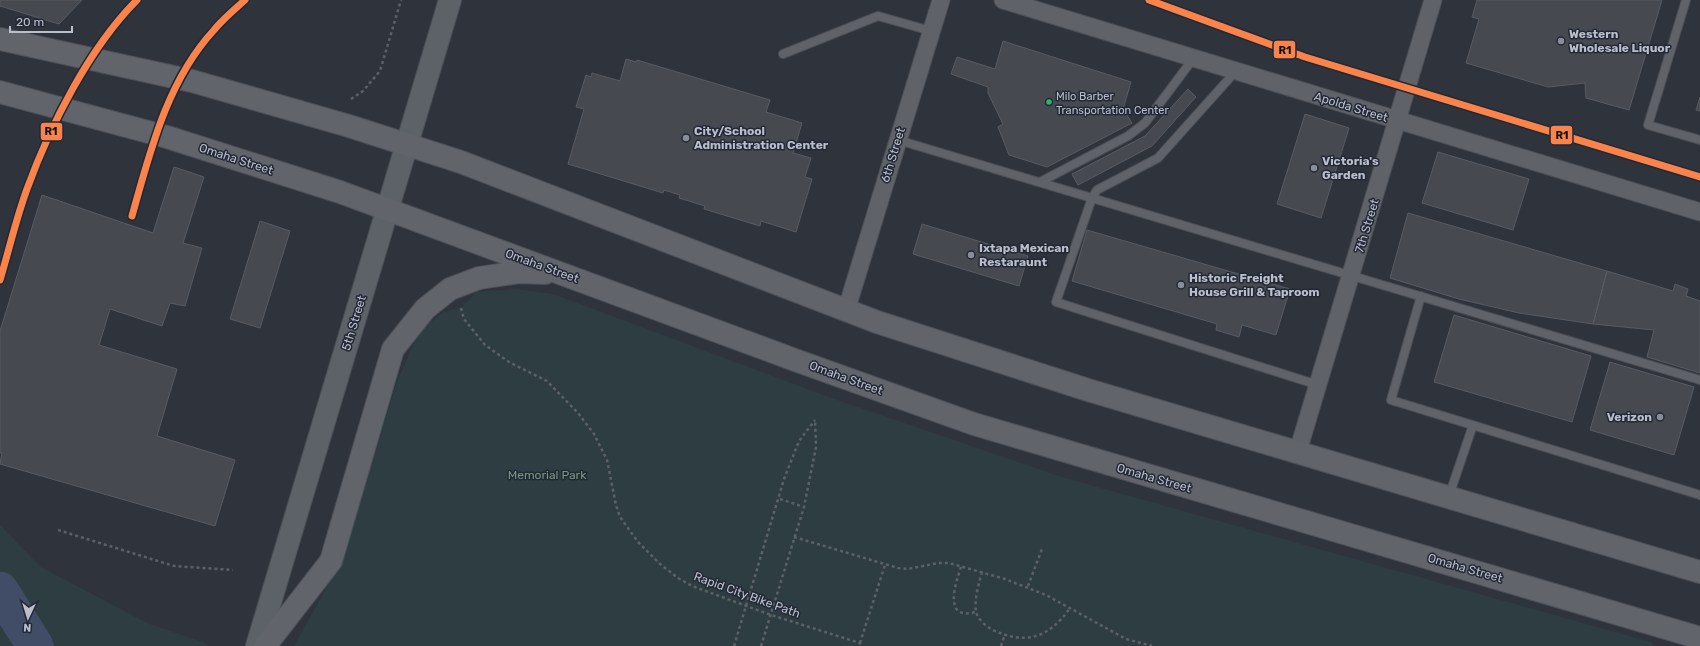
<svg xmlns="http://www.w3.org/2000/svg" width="1700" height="646" font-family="Rubik,sans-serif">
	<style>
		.green { fill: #2d3d42 }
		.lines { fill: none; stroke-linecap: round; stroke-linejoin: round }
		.river { stroke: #414c66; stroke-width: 37 }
		.building { fill: #464950; stroke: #585b63 }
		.service-casing { stroke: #4b4e54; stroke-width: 10 }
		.minor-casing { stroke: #4b4e54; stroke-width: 19 }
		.secondary-casing { stroke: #4b4e54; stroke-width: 24 }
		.primary-casing { stroke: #4d5058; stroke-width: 24 }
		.path { stroke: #5d6167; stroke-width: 2.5; stroke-dasharray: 3 3; stroke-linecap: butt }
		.service { stroke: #60626a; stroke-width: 8 }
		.minor { stroke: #60626a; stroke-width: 17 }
		.secondary { stroke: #5d6168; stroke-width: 22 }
		.primary { stroke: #61646b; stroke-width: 22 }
		.rail-1-casing { stroke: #232836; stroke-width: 10 }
		.rail-1 { stroke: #f8844c; stroke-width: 7 }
		.poi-dot { fill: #8a8e99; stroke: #232836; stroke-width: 1.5 }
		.bus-dot { fill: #20bc6c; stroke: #232836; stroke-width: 1.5 }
		.labels { text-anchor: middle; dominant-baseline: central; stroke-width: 3; stroke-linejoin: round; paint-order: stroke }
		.bus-label { font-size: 11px; fill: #bbbfcb; stroke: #232836; text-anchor: start }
		.poi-label { font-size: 12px; font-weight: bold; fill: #bbbfcb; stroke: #232836; text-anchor: start }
		.street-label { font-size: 12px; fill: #bbbfcb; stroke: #232836 }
		.park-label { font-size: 12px; fill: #759981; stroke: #232836 }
		.line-badge { stroke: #232836; stroke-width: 1.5 }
		.pale-badge-label { font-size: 11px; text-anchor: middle; font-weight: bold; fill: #111 }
	</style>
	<rect width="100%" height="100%" fill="#2f333c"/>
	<!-- green -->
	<path class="green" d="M516 289 553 294 829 397 1062 477 1651 642 1655 646H294L338 567 344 553 396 385 412 347 420 334 431 322 443 312 461 308 476 292Z
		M0 525 41 567 147 623 203 642 208 646H0Z"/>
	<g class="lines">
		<!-- river -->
		<path class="river" d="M0 590 35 646"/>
	</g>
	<!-- building -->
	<path class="building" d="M0 0H82L59 24 0 6Z
		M1477 0H1662L1629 110 1586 98 1585 83 1548 87 1466 63 1479 19 1472 17Z
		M1003 41 1131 82 1123 109 1132 123 1047 167 1009 155 998 127 1003 124 988 93V87L951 74 957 57 995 69Z
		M626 59 636 62 637 60 770 100 766 112 802 123 793 153 811 158 805 177 812 179 796 232 761 221 760 226 704 209 705 206 679 198 680 195 664 190 663 193 568 164 584 109 576 107 586 75 591 77 592 73 620 81Z
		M1188 89 1196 97 1152 146 1078 185 1072 174 1145 136Z
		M1700 97V111L1696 110Z
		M1305 114 1349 128 1321 218 1277 204Z
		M1438 152 1529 179 1513 230 1422 203Z
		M174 167 204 177 183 243 202 248 185 306 170 303 162 326 110 309 99 345 177 369 157 436 235 460 215 526 0 464 2 453H0V331L42 195 153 233Z
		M1408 213 1607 271 1593 324 1519 313 1459 299 1390 278Z
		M260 221 290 231 260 328 230 319Z
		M922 224 1028 256 1019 286 913 254Z
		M1087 230 1290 289 1276 335 1242 325 1239 337 1216 330 1217 324 1072 281Z
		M1607 271 1673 291 1675 284 1688 289 1686 296 1700 301V373L1647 357 1654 330 1593 324Z
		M1454 315 1591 356 1572 422 1434 382Z
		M1610 362 1694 387 1674 455 1590 430Z"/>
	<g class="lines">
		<defs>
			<path id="service" d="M1686 0 1648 125 1700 140
				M783 54 878 16 931 31
				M1236 71 1158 158 1097 190 1092 198 1056 302 1318 385
				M898 140 1700 380
				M1040 182 1128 136 1145 123 1193 59
				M1421 296 1391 400 1700 495
				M1449 496 1473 425"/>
			<path id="minor" d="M1003 0 1700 212
				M846 311 941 0
				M1298 451 1433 0"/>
			<path id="secondary" d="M257 646 450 0"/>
			<path id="primary" d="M0 39 192 81 349 126 461 162 877 322 1088 390 1700 572
				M0 92 167 137 340 192 795 360 974 424 1700 638
				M265 646 331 561 393 349 425 309 450 289 479 278 520 272 545 273"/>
		</defs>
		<!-- service casing -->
		<use href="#service" class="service-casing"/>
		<!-- minor casing -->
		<use href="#minor" class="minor-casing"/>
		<!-- secondary casing -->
		<use href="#secondary" class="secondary-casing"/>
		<!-- primary casing -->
		<use href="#primary" class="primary-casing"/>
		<!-- path -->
		<path class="path" d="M351 99 363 91 380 71 401 0
			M461 308 464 319 485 345 509 362 547 381 578 413 594 434 607 460 616 505 620 517 638 542 660 564 678 578 692 586 771 615 860 643V646
			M780 499 804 507
			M58 530 174 566 233 570
			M794 537 898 568 908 569 938 563H949L1005 579 1046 595 1126 639 1152 646
			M961 567C955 585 943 621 976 612
			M982 572C979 584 974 598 976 611 977 619 985 625 991 629 1025 646 1049 638 1070 608
			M1028 586 1042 549
			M860 643 885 565
			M734 646 784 479 799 441 815 420
			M761 646 804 507 816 447 815 420
			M1001 646 1004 637"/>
		<!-- service -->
		<use href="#service" class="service"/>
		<!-- minor -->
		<use href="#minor" class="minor"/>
		<!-- secondary -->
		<use href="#secondary" class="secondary"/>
		<!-- primary -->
		<use href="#primary" class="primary"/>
		<defs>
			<path id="rail-1" d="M1149 0 1305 57 1700 177
				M132 216C150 152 167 81 214 30 223 19 234 10 245 0
				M0 280C9 250 16 219 27 189 50 126 89 48 137 0"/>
		</defs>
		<!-- rail-1 casing -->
		<use href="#rail-1" class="rail-1-casing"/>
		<!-- rail-1 -->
		<use href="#rail-1" class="rail-1"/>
	</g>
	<!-- markers -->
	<g class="poi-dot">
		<circle cx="1561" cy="41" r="4"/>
		<circle cx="686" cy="138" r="4"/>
		<circle cx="1314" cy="168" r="4"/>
		<circle cx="971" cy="255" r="4"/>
		<circle cx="1181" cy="285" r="4"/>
		<circle cx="1660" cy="417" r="4"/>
	</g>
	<circle class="bus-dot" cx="1049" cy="102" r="3.5"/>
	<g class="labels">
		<!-- bus labels -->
		<g class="bus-label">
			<text x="1056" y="96">Milo Barber<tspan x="1056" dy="14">Transportation Center</tspan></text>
		</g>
		<!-- poi labels -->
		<g class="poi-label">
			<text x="1569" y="34">Western<tspan x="1569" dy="14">Wholesale Liquor</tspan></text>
			<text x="694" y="131">City/School<tspan x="694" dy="14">Administration Center</tspan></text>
			<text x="1322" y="161">Victoria's<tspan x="1322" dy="14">Garden</tspan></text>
			<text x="979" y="248">Ixtapa Mexican<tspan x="979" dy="14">Restaraunt</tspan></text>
			<text x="1189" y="278">Historic Freight<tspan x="1189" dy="14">House Grill &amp; Taproom</tspan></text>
			<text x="1652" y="417" text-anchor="end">Verizon</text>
		</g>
		<!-- street labels -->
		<g class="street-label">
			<text transform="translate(1351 107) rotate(17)">Apolda Street</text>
			<text transform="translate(893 155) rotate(-73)">6th Street</text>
			<text transform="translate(236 159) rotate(18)">Omaha Street</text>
			<text transform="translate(1367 226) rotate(-73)">7th Street</text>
			<text transform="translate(542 266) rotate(20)">Omaha Street</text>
			<text transform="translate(354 323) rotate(-73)">5th Street</text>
			<text transform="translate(846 378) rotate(20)">Omaha Street</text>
			<text transform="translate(1154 478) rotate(16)">Omaha Street</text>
			<text transform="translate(1465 568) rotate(16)">Omaha Street</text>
			<text transform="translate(747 595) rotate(20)">Rapid City Bike Path</text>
		</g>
		<!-- park labels -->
		<g class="park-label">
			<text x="547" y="475">Memorial Park</text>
		</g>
	</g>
	<g class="line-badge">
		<rect x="1273" y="40" width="23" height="19" rx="4" fill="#f8844c"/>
		<rect x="40" y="122" width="23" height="19" rx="4" fill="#f8844c"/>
		<rect x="1550" y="125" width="23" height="20" rx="4" fill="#f8844c"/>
	</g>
	<g class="pale-badge-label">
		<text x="1285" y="54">R1</text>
		<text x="51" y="135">R1</text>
		<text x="1562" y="139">R1</text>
	</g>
	<!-- north arrow -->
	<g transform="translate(28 618) rotate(184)" stroke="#232836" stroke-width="3" paint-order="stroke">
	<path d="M0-3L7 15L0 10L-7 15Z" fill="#bbbfcb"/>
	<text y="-6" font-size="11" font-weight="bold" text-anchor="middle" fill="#bbbfcb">N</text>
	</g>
	<!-- scale -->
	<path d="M10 26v6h62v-6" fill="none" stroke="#bbbfcb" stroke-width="2"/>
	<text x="16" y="26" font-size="12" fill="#bbbfcb" stroke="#232836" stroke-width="3" paint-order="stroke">20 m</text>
</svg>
